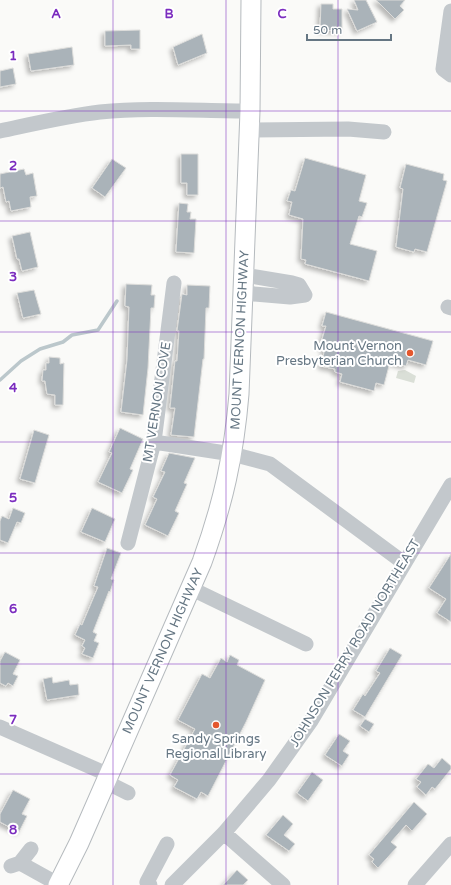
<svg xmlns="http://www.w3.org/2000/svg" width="451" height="885" font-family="'Varela Round',sans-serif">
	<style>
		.green { fill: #dadfd7 }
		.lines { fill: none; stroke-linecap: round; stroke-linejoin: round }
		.stream { stroke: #bbc7cb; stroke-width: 3.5 }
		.building { fill: #aab3b9; stroke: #dcdcda; filter: url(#shadow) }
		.major-casing { stroke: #b5babe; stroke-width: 21 }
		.minor { stroke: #c3c8cc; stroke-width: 15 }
		.major { stroke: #fff; stroke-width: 19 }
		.grid { fill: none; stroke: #7b2cbf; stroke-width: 1; stroke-opacity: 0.55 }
		.poi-dot { fill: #e4572e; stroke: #fff; stroke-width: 1.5 }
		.labels { text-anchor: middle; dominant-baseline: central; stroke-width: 4; stroke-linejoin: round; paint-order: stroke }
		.street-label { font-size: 13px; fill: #657683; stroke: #fff }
		.poi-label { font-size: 13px; fill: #657683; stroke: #fff; text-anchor: end }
		.grid-label { font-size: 13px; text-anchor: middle; font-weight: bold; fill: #7b2cbf; stroke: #fff; stroke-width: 4; stroke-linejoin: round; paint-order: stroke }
	</style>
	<defs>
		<filter id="shadow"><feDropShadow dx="-3" dy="3" stdDeviation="2" flood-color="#0004"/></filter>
	</defs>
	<rect width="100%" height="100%" fill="#fafaf8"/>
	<!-- green -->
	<path class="green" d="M405 370 416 376 414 383 396 378 398 371Z"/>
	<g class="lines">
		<!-- stream -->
		<path class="stream" d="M0 380 21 361 40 349 63 342 72 335 98 330 117 301"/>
	</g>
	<!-- building -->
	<path class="building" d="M354 0H366L377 22 357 31 347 9 358 10Z
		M376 0H405L400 6 404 10 395 19Z
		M321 4H333V9H342V31L320 30Z
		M140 30V49H131V45L105 46V31Z
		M202 34 207 53 178 65 173 47Z
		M72 47 74 65 31 71 28 54Z
		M13 68 16 84 0 87V71Z
		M181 154H198V195H187V183H181Z
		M305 158 366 175 359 201 367 203 362 217 359 216 350 244 377 251 369 281 305 264 306 260 301 259 303 219 289 215 292 202 287 201 291 190 295 191Z
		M112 159 126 168 105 197 92 188Z
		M406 164 444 174 443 180 447 181 427 252 415 249 414 252 396 247 403 189 400 188Z
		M24 169 26 175 33 173 37 196 30 197 31 207 11 211 9 201 6 202 3 187 0 188V174Z
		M179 203 188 204 187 212H191L190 219H196L194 253 176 252Z
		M30 232 38 267 22 271 19 259H17L12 236Z
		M126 284 152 285 151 295H155L154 308H151L148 368 143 415 121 412 127 360 129 307 125 306Z
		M187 285 210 286 209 308H206L204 359H203L194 437 171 435 175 408H170L175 361H177L179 331H177L182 294 187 295Z
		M34 290 41 314 23 318 17 293Z
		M326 312 433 341 426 365 408 360 406 366 390 362 384 385 376 383 374 391 340 382 342 374 335 372V369L321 366 325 348 320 346 326 326H322Z
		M49 357 60 358V364L64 363 63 405H55V395L47 394 45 381H42L43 370H46V363H49Z
		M120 428 143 439 130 469 133 470 122 493 98 482 112 453 109 452Z
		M34 430 49 435 35 483 20 479Z
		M169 453 195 458 184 483 187 484 175 511 179 513 168 536 145 525 157 499 153 497 165 472 161 471Z
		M13 508 25 513 21 523 17 522 8 543 0 540V521L2 516 9 519Z
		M92 508 115 519 105 542 81 532Z
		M107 548 121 553 111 579 114 580 110 592 109 591 93 632 97 634 94 641 99 643 93 658 82 654 85 648 82 646 85 640 75 635 80 624 82 625 98 587 94 586Z
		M451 554V622L437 613 446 599 429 588Z
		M390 648 402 655 365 717 353 710 363 694 365 696 380 673 376 671Z
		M5 652 20 660 13 674 18 676 13 686 8 683 6 686 0 683V661Z
		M230 655 239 660 237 665 265 680 246 722 208 796 201 792 197 799 174 787 178 780 170 775 195 729 178 720 202 674 210 678 221 658 227 662Z
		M52 677 53 683 69 680 70 685 78 684 79 695 47 700 43 679Z
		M365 719 374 724 369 732 360 726Z
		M339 734 350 741 343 751 349 755 342 766 325 755Z
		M442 758 451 766V769L435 789 432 787 426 795 417 787 421 782 416 779 428 764 434 768Z
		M312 772 323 780 308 801 297 793Z
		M13 790 30 799 22 814 27 816 19 832 0 822V814Z
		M414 802 427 814 412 831 406 825 391 842 397 847 378 868 372 862 374 859 369 855Z
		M283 815 293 824 284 835 295 844 289 851 266 835Z
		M237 870 248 880 243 885H223Z"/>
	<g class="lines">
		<defs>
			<path id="major" d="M58 885 79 843 202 562C223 504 234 455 239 394L250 111 251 0"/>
		</defs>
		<!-- major casing -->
		<use href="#major" class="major-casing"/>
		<!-- minor -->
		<path class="minor" d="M451 11 443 69 451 75
			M249 130 348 129 384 132
			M0 131C33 124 66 116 100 112 149 107 200 111 250 111
			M243 293 290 297 305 295 299 285 292 283 244 275
			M448 307 451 308
			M154 442 232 454 270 464 404 563
			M128 543 154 442 174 283
			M190 588 306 644
			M0 727 109 775
			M106 782 128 793
			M224 833 283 885
			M20 863 31 849
			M11 866 20 863 58 884
			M150 885 147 882 167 844
			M172 885 224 833 269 780 311 721 451 485
			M415 885 451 844"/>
		<!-- major -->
		<use href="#major" class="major"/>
	</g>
	<!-- grid -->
	<path class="grid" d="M113 0V885M226 0V885M338 0V885M0 111H451M0 221H451M0 332H451M0 442H451M0 553H451M0 664H451M0 774H451"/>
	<!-- markers -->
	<g class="poi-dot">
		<circle cx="410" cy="353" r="4"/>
		<circle cx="216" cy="725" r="4"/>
	</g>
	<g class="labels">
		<!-- street labels -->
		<g class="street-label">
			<text transform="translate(240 340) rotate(-87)">MOUNT VERNON HIGHWAY</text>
			<text transform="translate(157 402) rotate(-81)">MT VERNON COVE</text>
			<text transform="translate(355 643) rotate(-59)">JOHNSON FERRY ROAD NORTHEAST</text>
			<text transform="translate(163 651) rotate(-66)">MOUNT VERNON HIGHWAY</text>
		</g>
		<!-- poi labels -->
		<g class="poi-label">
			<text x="402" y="346">Mount Vernon<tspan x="402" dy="15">Presbyterian Church</tspan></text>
			<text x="216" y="739" text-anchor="middle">Sandy Springs<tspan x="216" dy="15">Regional Library</tspan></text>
		</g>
	</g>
	<g class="grid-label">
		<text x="56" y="18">A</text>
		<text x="169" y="18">B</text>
		<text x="282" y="18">C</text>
		<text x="13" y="60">1</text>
		<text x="13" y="170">2</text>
		<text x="13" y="281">3</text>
		<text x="13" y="392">4</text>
		<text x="13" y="502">5</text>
		<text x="13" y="613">6</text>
		<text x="13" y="724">7</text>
		<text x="13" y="834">8</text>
	</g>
	<!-- scale -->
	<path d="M307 34v6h84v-6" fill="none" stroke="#657683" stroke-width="2"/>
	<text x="313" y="34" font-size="12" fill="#657683" stroke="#ffffff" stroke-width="3" paint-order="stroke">50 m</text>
</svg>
